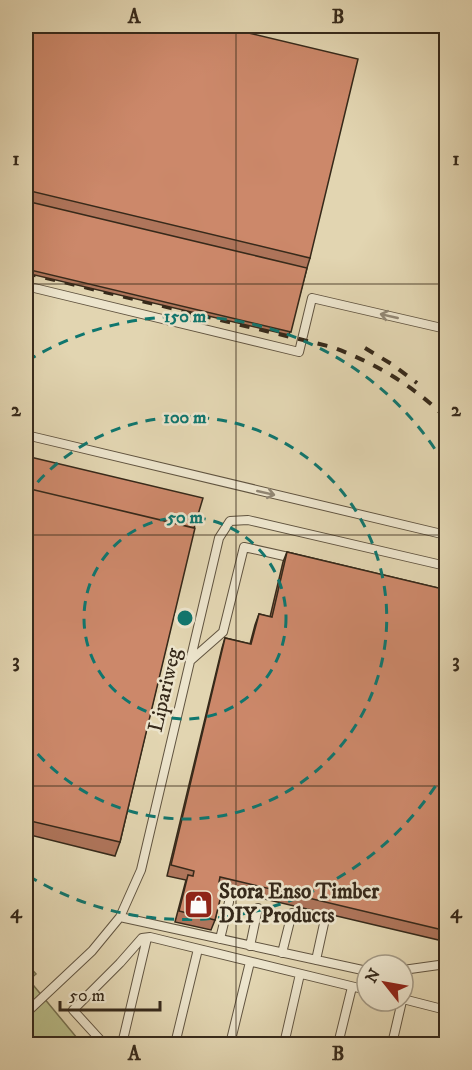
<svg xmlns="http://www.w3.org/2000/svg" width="472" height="1070" font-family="'IM FELL DW Pica',serif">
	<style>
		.green { fill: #b8bc88; stroke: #777251; stroke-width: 1.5 }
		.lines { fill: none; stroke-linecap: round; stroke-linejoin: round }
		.lane-casing { stroke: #615440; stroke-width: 10 }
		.lane { stroke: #ece4cc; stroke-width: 8 }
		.rail { stroke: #36291a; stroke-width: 4; stroke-dasharray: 10 10; stroke-linecap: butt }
		.wall { fill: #af755b; stroke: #36291a; stroke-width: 1.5 }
		.building { fill: #cc886a; stroke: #36291a; stroke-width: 1.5 }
		.oneway { stroke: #918673 }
		.grid { fill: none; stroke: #36291a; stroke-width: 1.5; stroke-opacity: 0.55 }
		.ring { fill: none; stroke: #0f766e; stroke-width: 3; stroke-dasharray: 10 8 }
		.labels { text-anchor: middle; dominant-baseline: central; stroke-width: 5; stroke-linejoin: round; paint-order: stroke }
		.street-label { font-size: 21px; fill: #36291a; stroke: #ece4cc }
		.poi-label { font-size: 21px; font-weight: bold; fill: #36291a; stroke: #ece4cc; text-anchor: start }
		.centre { fill: #0f766e; stroke: #ece4cc; stroke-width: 3 }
		.ring-label { font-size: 18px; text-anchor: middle; font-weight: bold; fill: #0f766e; stroke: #ece4cc; stroke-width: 5; stroke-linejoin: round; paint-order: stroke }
		.neatline { fill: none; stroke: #36291a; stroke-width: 2 }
		.grid-label { font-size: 20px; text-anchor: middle; font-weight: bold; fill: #36291a }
	</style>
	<rect width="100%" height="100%" fill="#e2d5b1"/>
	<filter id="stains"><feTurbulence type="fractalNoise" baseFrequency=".00333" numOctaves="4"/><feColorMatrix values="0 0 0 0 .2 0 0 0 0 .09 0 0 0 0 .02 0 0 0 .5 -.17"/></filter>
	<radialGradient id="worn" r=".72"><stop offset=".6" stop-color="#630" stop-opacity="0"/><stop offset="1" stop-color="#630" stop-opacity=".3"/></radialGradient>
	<!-- green -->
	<path class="green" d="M26 963 36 974 29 980 82 1044H26Z"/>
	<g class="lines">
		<defs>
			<path id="lane" d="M26 286 299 352 312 298 446 329
				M26 435 446 535
				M190 661 223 632 244 547 293 558
				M120 917 367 971
				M220 939 229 902
				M250 946 258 908
				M282 953 292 913
				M316 960 325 919
				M403 970 446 964
				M403 999 446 1010
				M26 1013 92 951 120 917 141 870 219 538 230 521 248 520 446 566
				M104 1044 73 1010 120 963 142 938 150 937 367 990
				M122 1044 147 938
				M175 1044 198 949
				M230 1044 250 962
				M284 1044 300 974
				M338 1044 352 987
				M392 1044 402 1001
				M446 1044V1043"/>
		</defs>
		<!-- lane casing -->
		<use href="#lane" class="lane-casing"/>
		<!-- lane -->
		<use href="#lane" class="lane"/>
		<!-- rail -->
		<path class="rail" d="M26 273 332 347C375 363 414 386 446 418
			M365 348 393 365 417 383"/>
	</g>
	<!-- wall -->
	<path class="wall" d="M26 26 310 258 307 268 289 335 26 273Z
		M26 456 194 528 120 842 115 856 26 834Z
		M287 552 447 590V942L222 889 215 920 211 930 175 922 186 880 167 876 222 648 225 638 250 644 255 625 259 614 270 617 283 562Z"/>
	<!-- building -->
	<path class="building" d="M26 26H219L358 59 310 258 26 190Z
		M26 201 307 268 291 332 26 269Z
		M26 456 203 498 194 528 26 488Z
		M26 488 195 528 120 842 26 820Z
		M287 552 447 590V931L220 877 219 882 224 884 215 920 179 911 188 875 193 876 194 871 171 865 225 638 251 644 259 614 272 617Z"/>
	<!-- one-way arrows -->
	<defs><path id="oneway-shaft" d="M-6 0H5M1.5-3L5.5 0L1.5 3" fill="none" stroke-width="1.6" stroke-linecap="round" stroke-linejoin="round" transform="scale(1.5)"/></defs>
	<g class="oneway">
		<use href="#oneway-shaft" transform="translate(389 316) rotate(-167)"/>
		<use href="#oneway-shaft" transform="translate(266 493) rotate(13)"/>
	</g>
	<!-- grid -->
	<path class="grid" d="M236 26V1044M26 284H446M26 535H446M26 786H446"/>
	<!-- distance rings -->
	<g class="ring">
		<circle cx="185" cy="618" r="101"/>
		<path d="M26 496A201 201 0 1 1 26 740"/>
		<path d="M445 771A302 302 0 0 1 27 875M27 361A302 302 0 0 1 445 465"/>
	</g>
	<!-- icons -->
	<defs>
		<symbol id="shop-square" viewBox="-11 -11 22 22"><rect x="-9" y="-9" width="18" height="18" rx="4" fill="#8f2418" stroke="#ece4cc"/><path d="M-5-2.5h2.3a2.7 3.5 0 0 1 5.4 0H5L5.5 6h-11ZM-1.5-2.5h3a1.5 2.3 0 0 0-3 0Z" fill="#fff"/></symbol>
	</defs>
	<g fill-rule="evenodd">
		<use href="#shop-square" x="182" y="888" width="33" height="33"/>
	</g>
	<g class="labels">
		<!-- street labels -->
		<g class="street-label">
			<text transform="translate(165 690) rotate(-77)">Lipariweg</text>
		</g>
		<!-- poi labels -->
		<g class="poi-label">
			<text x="219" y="892">Stora Enso Timber<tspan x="219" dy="24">DIY Products</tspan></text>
		</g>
	</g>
	<circle cx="185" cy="618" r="9" class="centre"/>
	<g class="ring-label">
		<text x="185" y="322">150 m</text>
		<text x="185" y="423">100 m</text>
		<text x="185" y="523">50 m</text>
	</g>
	<!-- margin -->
	<rect width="472" height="1070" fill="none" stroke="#e2d5b1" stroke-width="66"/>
	<!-- north arrow -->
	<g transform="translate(385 983) rotate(301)"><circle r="28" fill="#ece4cc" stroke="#a39985" stroke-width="1.5"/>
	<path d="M0-4.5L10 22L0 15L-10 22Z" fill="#8f2418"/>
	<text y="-9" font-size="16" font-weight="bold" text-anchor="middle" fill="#36291a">N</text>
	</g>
	<!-- scale -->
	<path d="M60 1001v9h100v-9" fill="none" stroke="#36291a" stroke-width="3"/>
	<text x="69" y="1001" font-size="18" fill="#36291a" stroke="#ece4cc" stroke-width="4.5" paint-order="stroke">50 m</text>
	<rect x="33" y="33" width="406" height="1004" class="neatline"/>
	<g class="grid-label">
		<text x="134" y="23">A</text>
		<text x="338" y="23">B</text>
		<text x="16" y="165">1</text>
		<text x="456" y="165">1</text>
		<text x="16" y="416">2</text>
		<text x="456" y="416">2</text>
		<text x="16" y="667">3</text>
		<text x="456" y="667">3</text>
		<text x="16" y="918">4</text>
		<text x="456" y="918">4</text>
		<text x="134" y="1060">A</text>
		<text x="338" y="1060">B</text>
	</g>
	<rect width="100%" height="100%" filter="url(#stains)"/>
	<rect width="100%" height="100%" fill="url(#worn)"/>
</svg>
